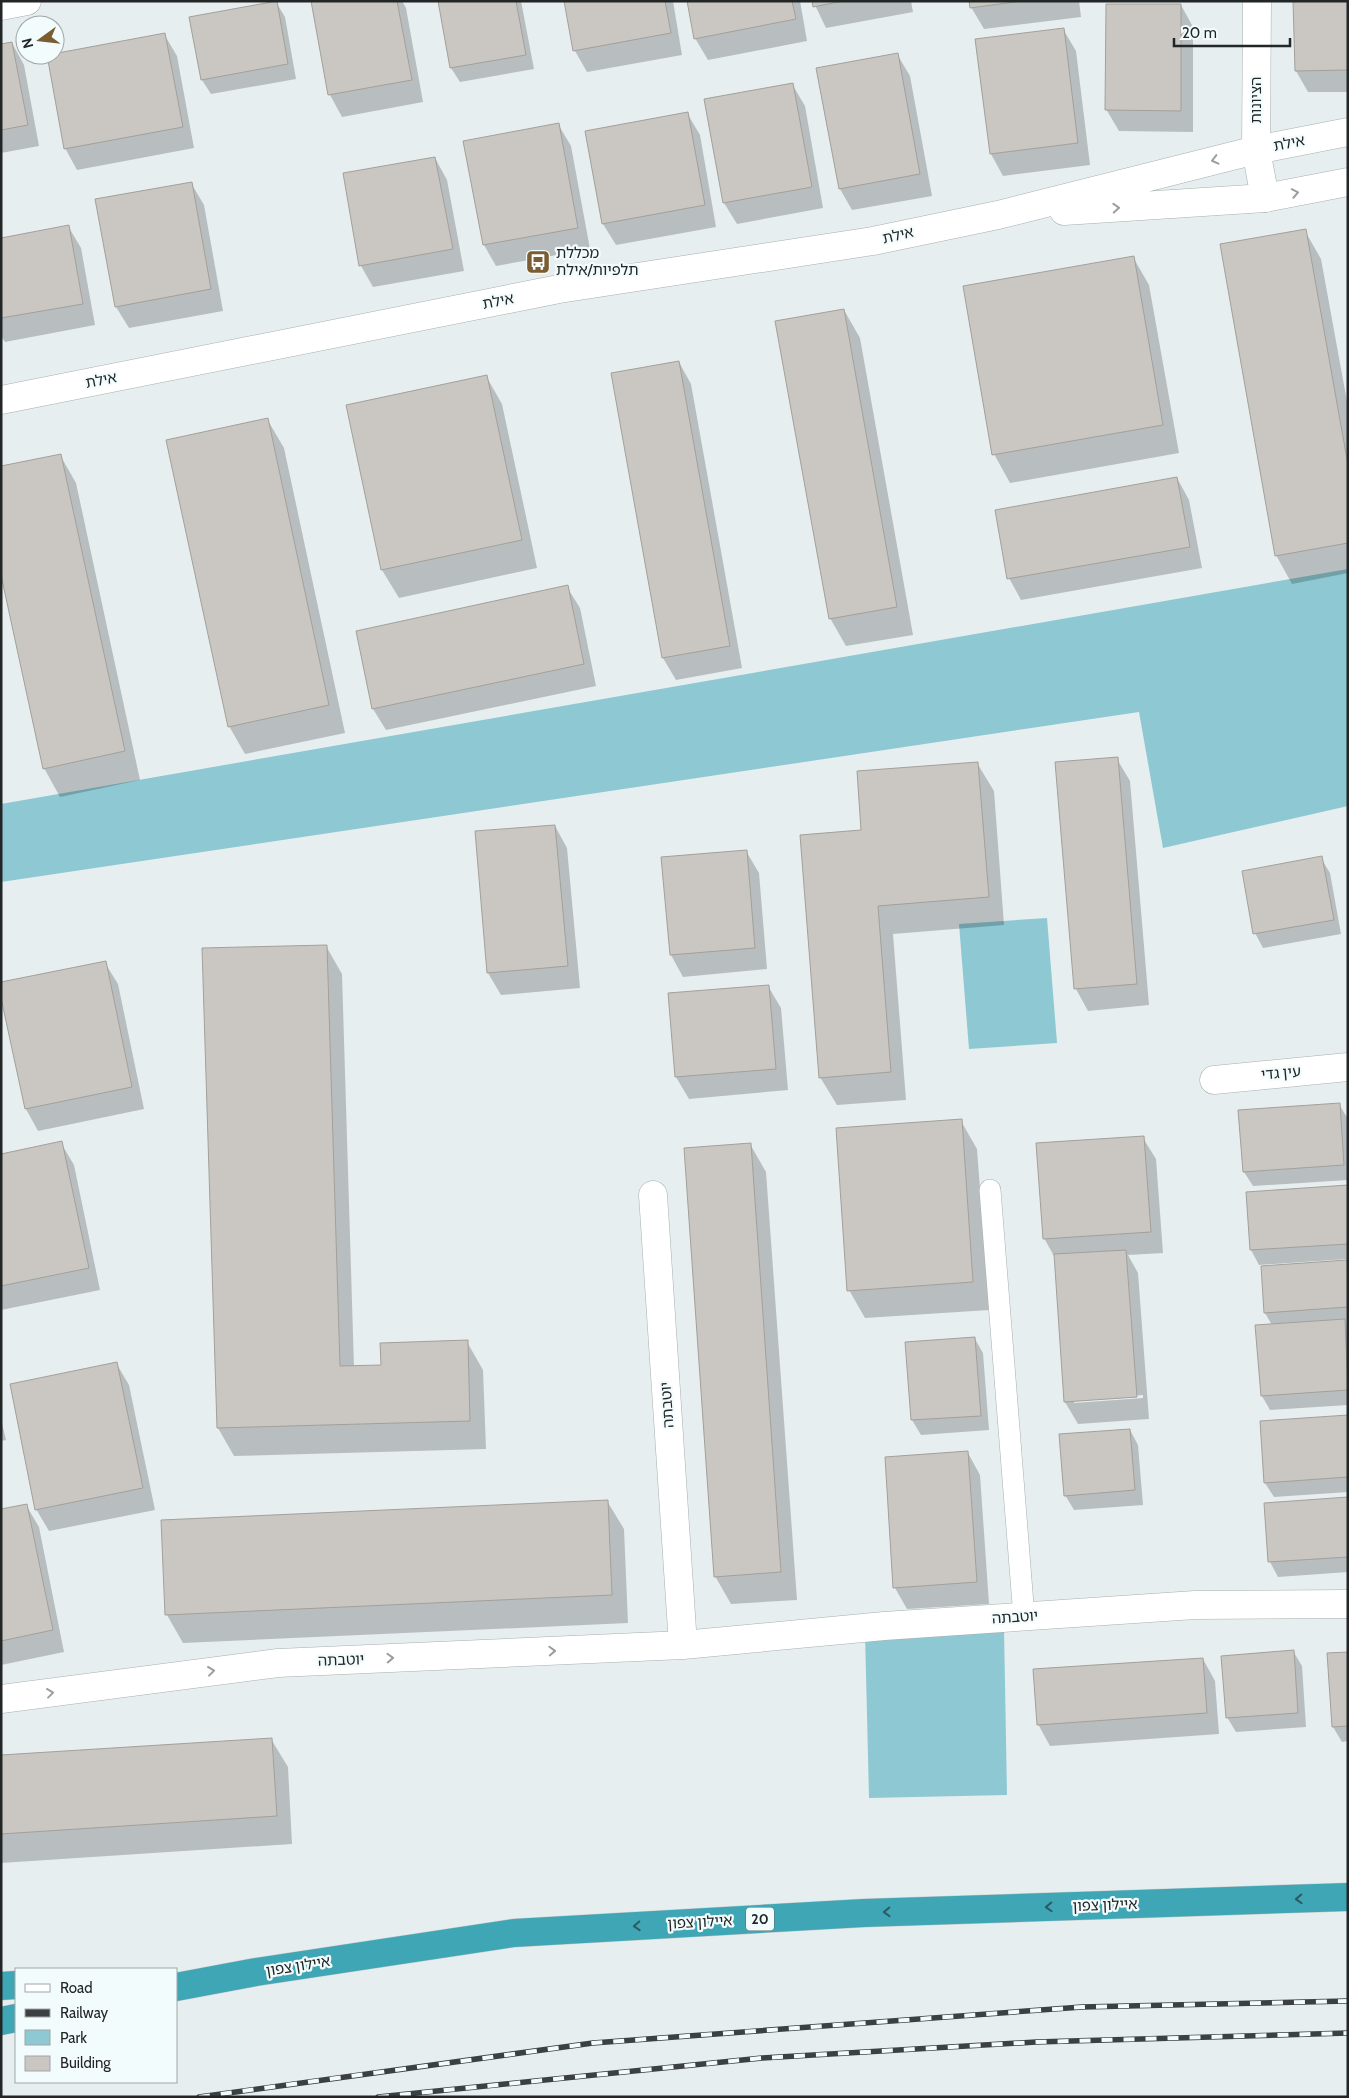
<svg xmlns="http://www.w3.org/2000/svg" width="1349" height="2098" font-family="Cabin,'Noto Sans Hebrew',sans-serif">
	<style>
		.green { fill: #8ec8d2 }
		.shadow { fill: #0003; fill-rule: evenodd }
		.building { fill: #cac6c1; stroke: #a3a09a }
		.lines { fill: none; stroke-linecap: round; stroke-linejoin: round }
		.service-casing { stroke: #a7afb1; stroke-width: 22 }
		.minor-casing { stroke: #a7afb1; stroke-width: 29 }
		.tertiary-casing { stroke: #a7afb1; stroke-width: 29 }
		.motorway-casing { stroke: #cacbcb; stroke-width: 29 }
		.service { stroke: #fff; stroke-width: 21 }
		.minor { stroke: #fff; stroke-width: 28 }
		.tertiary { stroke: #fff; stroke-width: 28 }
		.motorway { stroke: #3fa6b5; stroke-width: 28 }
		.rail-casing { stroke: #3c4041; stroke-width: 5.5 }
		.rail { stroke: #f3fcfd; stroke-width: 4; stroke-dasharray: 11; stroke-linecap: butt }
		.oneway { stroke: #9c9d9e }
		.oneway2 { stroke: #2e5960 }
		.labels { text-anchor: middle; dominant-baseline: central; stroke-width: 4.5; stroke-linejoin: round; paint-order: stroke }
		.shield { fill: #f3fcfd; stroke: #616667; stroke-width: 1 }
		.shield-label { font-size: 14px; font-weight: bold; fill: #232627 }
		.street-label { font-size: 15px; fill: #232627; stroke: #f3fcfd }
		.poi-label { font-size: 15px; fill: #232627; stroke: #f3fcfd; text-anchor: start }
	</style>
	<rect width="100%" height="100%" fill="#e6eef0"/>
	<!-- green -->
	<path class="green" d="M1348 569V806L1163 848 1139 712 1 882V804Z
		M1047 918 1057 1043 969 1049 959 924Z
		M1004 1629 1007 1795 869 1798 865 1632Z"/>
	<!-- shadow -->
	<path class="shadow" d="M312 1H402L406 8 423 102 342 117 330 95Z
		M439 1H521L534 69 460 82 451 68Z
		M565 1H673L682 55 587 72 575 51Z
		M689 1H800L807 41 708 60 695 38Z
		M813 1H911L913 12 826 28Z
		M970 1H1079L1081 17 984 29 971 7Z
		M1348 1V92H1308L1296 71Z
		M276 2 285 17 296 79 211 94 202 80Z
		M1181 5 1193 27V132L1119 131 1106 109Z
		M1063 29 1076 51 1090 165 1003 176 991 154 977 40Z
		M164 34 177 56 194 148 77 170 65 148Z
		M12 43 24 65 39 146 1 153V45Z
		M897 54 910 76 932 196 852 210 840 189Z
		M792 84 805 106 823 208 737 224 724 203Z
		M687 113 700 135 716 227 616 245 603 224Z
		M558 124 571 146 590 249 496 266 484 245Z
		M435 158 447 180 464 271 373 287 361 266Z
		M191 183 204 205 223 311 129 328 116 307Z
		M68 226 81 248 95 325 5 342 1 336V239Z
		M1305 231 1321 259 1348 407V573L1292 584 1276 555Z
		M1133 257 1149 285 1179 453 1010 483 994 454Z
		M844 310 860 338 913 635 846 646 830 618Z
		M679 362 691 384 742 668 676 680 663 658 612 374Z
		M486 376 502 404 537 568 399 598 382 570Z
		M267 419 284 448 345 733 245 754 229 726Z
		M60 455 76 483 140 780 60 797 44 768Z
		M1177 478 1189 500 1202 568 1021 600 1009 578Z
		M567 587 580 608 596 686 386 730 373 709Z
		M1117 759 1130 781 1149 1005 1088 1011 1076 989Z
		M977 763 994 791 1004 925 893 934 906 1100 837 1105 820 1077 863 831Z
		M555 826 567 848 580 988 501 995 488 973Z
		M746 851 759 873 767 969 683 977 671 955Z
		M1321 858 1330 873 1341 934 1263 948 1255 933Z
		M326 946 342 974 354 1367 382 1366 467 1342 483 1370 486 1449 234 1456 218 1428Z
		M105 963 118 984 144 1109 38 1131 26 1109Z
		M768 986 781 1008 788 1090 689 1099 676 1077 669 994Z
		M1339 1104 1348 1119V1180L1253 1186 1244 1172Z
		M961 1121 977 1149 989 1310 865 1318 849 1290Z
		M1143 1138 1156 1159 1163 1253 1128 1255 1138 1273 1149 1419 1078 1424 1065 1402 1055 1258 1044 1238ZM1143 1395V1398L1074 1403V1400Z
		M61 1143 74 1165 100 1290 1 1310V1155Z
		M750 1144 766 1172 797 1600 731 1604 715 1576Z
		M1348 1186V1259L1259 1265 1251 1250Z
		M1346 1261 1348 1405 1270 1410 1262 1396 1272 1325 1265 1313Z
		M975 1339 983 1353 989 1430 921 1435 912 1420 907 1344Z
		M116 1363 129 1385 155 1510 49 1531 36 1509Z
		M1348 1416V1492L1274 1497 1265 1483Z
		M1 1419 6 1440 1 1441Z
		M1130 1430 1138 1445 1143 1505 1074 1510 1065 1495Z
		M968 1453 980 1475 989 1604 907 1609 895 1588Z
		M1348 1499V1572L1278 1577 1270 1562 1265 1504Z
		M607 1501 624 1529 628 1623 183 1643 167 1615Z
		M26 1505 39 1527 64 1652 1 1665V1510Z
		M1293 1651 1302 1666 1306 1727 1236 1732 1227 1717Z
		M1348 1653V1741L1342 1742 1333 1727Z
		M1203 1659 1215 1681 1219 1734 1050 1746 1038 1724Z
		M271 1739 288 1767 292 1844 1 1863V1757Z"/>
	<!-- building -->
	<path class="building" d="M277 1 288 64 201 80 189 17Z
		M311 1H397L412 80 328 95Z
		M438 1H516L526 55 450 68Z
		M564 1H665L671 33 573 51Z
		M687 1H792L796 19 694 39Z
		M812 1H843L813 7Z
		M969 1H1022L970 8Z
		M1293 1H1348V70L1295 71Z
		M1106 4H1181V111L1105 110Z
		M1064 28 1078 143 990 154 975 39Z
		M165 33 183 127 64 149 47 55Z
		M12 42 28 125 1 130V44Z
		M898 53 920 174 839 189 816 68Z
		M793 83 812 187 723 203 704 99Z
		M688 112 705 205 602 224 585 131Z
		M559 123 578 228 483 245 463 141Z
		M435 157 453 249 359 266 343 173Z
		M192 182 211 289 115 307 95 199Z
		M69 225 83 304 1 318V238Z
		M1306 229 1348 465V543L1275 556 1220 244Z
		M1134 256 1163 425 992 455 963 286Z
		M844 309 897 607 829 619 775 321Z
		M679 361 730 646 662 658 611 373Z
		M487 375 522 540 381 570 346 405Z
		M268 418 329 705 228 727 166 440Z
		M61 454 125 751 43 769 1 575V466Z
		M1177 477 1190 547 1007 579 995 510Z
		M568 585 584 664 372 709 356 631Z
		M1118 757 1137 984 1074 989 1055 762Z
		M978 762 989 897 878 906 891 1072 819 1078 800 835 861 830 857 771Z
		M555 825 568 966 487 973 475 831Z
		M747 850 755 948 670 955 661 857Z
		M1322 856 1334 920 1253 934 1242 871Z
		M327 945 340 1366 381 1365 380 1343 468 1340 470 1421 217 1428 202 948Z
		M106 961 132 1087 25 1109 1 998V982Z
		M769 985 776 1069 675 1077 668 993Z
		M1340 1103 1344 1165 1243 1172 1238 1110Z
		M962 1119 973 1282 847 1291 836 1128Z
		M1144 1136 1151 1232 1043 1239 1036 1143Z
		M62 1141 89 1268 1 1286V1154Z
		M751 1143 781 1572 714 1577 684 1148Z
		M1348 1185V1244L1250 1250 1246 1192Z
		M1126 1250 1137 1397 1064 1402 1054 1254Z
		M1347 1260 1348 1307 1264 1313 1261 1266Z
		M1345 1319 1348 1390 1261 1396 1255 1325Z
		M975 1337 981 1416 911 1420 905 1342Z
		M117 1362 143 1488 35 1510 10 1384Z
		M1348 1415V1477L1264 1483 1260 1421Z
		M1130 1429 1135 1490 1064 1496 1059 1434Z
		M968 1451 977 1582 893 1588 885 1457Z
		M1348 1497V1557L1268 1562 1264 1503Z
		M608 1500 612 1595 165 1615 161 1520Z
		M27 1504 53 1630 1 1641V1509Z
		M1294 1650 1298 1713 1226 1718 1221 1656Z
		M1348 1652V1726L1332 1727 1327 1653Z
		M1203 1658 1207 1713 1037 1725 1033 1669Z
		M272 1738 277 1816 1 1834V1755Z"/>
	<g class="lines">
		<defs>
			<path id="service" d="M990 1190 1024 1617"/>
			<path id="minor" d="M1257 1 1256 150 1265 198
				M1 6 27 1
				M1214 1080 1348 1067
				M653 1195 683 1645
				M1 1699 278 1663 683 1645 884 1626 1195 1605 1348 1604"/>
			<path id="tertiary" d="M1064 211 1265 198 1348 182
				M1 400 559 289 873 241 998 215 1256 150 1348 132"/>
			<path id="motorway" d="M1 1986 16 1985
				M176 1987 256 1972 514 1933 864 1913 1348 1897
				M1 2021 16 2018"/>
		</defs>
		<!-- service casing -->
		<use href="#service" class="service-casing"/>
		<!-- minor casing -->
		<use href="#minor" class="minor-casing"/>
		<!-- tertiary casing -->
		<use href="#tertiary" class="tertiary-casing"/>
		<!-- motorway casing -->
		<use href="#motorway" class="motorway-casing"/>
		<!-- service -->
		<use href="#service" class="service"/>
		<!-- minor -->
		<use href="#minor" class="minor"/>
		<!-- tertiary -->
		<use href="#tertiary" class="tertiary"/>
		<!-- motorway -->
		<use href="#motorway" class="motorway"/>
		<defs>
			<path id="rail" d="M199 2097 593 2043 1082 2007 1348 2001
				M378 2097 762 2058 1036 2042 1348 2033"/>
		</defs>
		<!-- rail casing -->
		<use href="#rail" class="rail-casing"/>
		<!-- rail -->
		<use href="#rail" class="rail"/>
	</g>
	<!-- one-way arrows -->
	<defs><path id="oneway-chevron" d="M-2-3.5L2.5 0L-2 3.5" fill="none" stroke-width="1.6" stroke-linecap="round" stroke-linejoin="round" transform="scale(1.25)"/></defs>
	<g class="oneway">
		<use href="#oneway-chevron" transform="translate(1215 160) rotate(166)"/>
		<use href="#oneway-chevron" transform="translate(1295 193) rotate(-11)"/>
		<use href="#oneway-chevron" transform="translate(1116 208) rotate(-3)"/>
		<use href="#oneway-chevron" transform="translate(552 1651) rotate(-2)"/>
		<use href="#oneway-chevron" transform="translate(390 1658) rotate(-2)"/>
		<use href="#oneway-chevron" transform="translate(211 1671) rotate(-7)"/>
		<use href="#oneway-chevron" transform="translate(50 1693) rotate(-7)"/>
	</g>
	<g class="oneway2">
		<use href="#oneway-chevron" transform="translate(1299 1899) rotate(178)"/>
		<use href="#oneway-chevron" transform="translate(1049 1907) rotate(178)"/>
		<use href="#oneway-chevron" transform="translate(887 1912) rotate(178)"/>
		<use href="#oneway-chevron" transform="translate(637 1926) rotate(177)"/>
	</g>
	<!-- icons -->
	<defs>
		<symbol id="bus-square" viewBox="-11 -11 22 22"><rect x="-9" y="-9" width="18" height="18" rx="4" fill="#7a5d31" stroke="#f3fcfd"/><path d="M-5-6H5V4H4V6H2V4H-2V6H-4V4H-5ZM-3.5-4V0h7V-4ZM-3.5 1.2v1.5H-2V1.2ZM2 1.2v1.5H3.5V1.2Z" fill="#fff"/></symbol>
	</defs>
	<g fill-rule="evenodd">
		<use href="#bus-square" x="524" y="248" width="28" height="28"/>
	</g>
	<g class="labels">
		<!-- shield labels -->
		<rect class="shield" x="746" y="1907.5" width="28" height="23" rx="4"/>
		<g class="shield-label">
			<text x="760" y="1919">20</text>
		</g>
		<!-- street labels -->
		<g class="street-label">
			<text transform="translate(1256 100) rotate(-90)">הציונות</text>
			<text transform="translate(1289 143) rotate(-11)">אילת</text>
			<text transform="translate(898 235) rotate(-13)">אילת</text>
			<text transform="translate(498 301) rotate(-11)">אילת</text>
			<text transform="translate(101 380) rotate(-11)">אילת</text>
			<text transform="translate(1281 1073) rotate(-5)">עין גדי</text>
			<text transform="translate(667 1405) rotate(-94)">יוטבתה</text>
			<text transform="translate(1015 1617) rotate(-4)">יוטבתה</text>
			<text transform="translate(341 1660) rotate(-2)">יוטבתה</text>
			<text transform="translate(1105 1905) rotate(-2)">איילון צפון</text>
			<text transform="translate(700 1922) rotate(-3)">איילון צפון</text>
			<text transform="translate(298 1966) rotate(-9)">איילון צפון</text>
		</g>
		<!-- poi labels -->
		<g class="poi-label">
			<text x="556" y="253">מכללת<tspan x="556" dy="17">תלפיות/אילת</tspan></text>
		</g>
	</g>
	<!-- border -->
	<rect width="1349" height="2098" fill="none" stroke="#232627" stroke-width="5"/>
	<!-- legend -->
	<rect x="15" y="1968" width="162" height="115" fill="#f3fcfd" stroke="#a0a6a7"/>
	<rect x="25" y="1984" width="25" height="8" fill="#ffffff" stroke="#a0a6a7"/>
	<text x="60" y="1993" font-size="15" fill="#232627">Road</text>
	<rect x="25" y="2009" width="25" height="8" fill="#3c4041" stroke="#a0a6a7"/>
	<text x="60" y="2018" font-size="15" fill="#232627">Railway</text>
	<rect x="25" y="2030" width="25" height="15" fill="#8ec8d2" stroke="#a0a6a7"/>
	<text x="60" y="2043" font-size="15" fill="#232627">Park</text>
	<rect x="25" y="2056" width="25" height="15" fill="#cac6c1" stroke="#a0a6a7"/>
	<text x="60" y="2068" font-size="15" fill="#232627">Building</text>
	<!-- north arrow -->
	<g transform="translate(40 40) rotate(255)"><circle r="24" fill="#f3fcfd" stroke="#a0a6a7"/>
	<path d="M0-4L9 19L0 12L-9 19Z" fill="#7a5d31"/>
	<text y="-8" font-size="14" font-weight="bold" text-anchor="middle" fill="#232627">N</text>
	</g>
	<!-- scale -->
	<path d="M1174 38v8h116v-8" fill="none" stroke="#232627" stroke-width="2.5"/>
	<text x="1182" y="38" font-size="15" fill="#232627" stroke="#f3fcfd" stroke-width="4" paint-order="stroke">20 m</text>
</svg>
